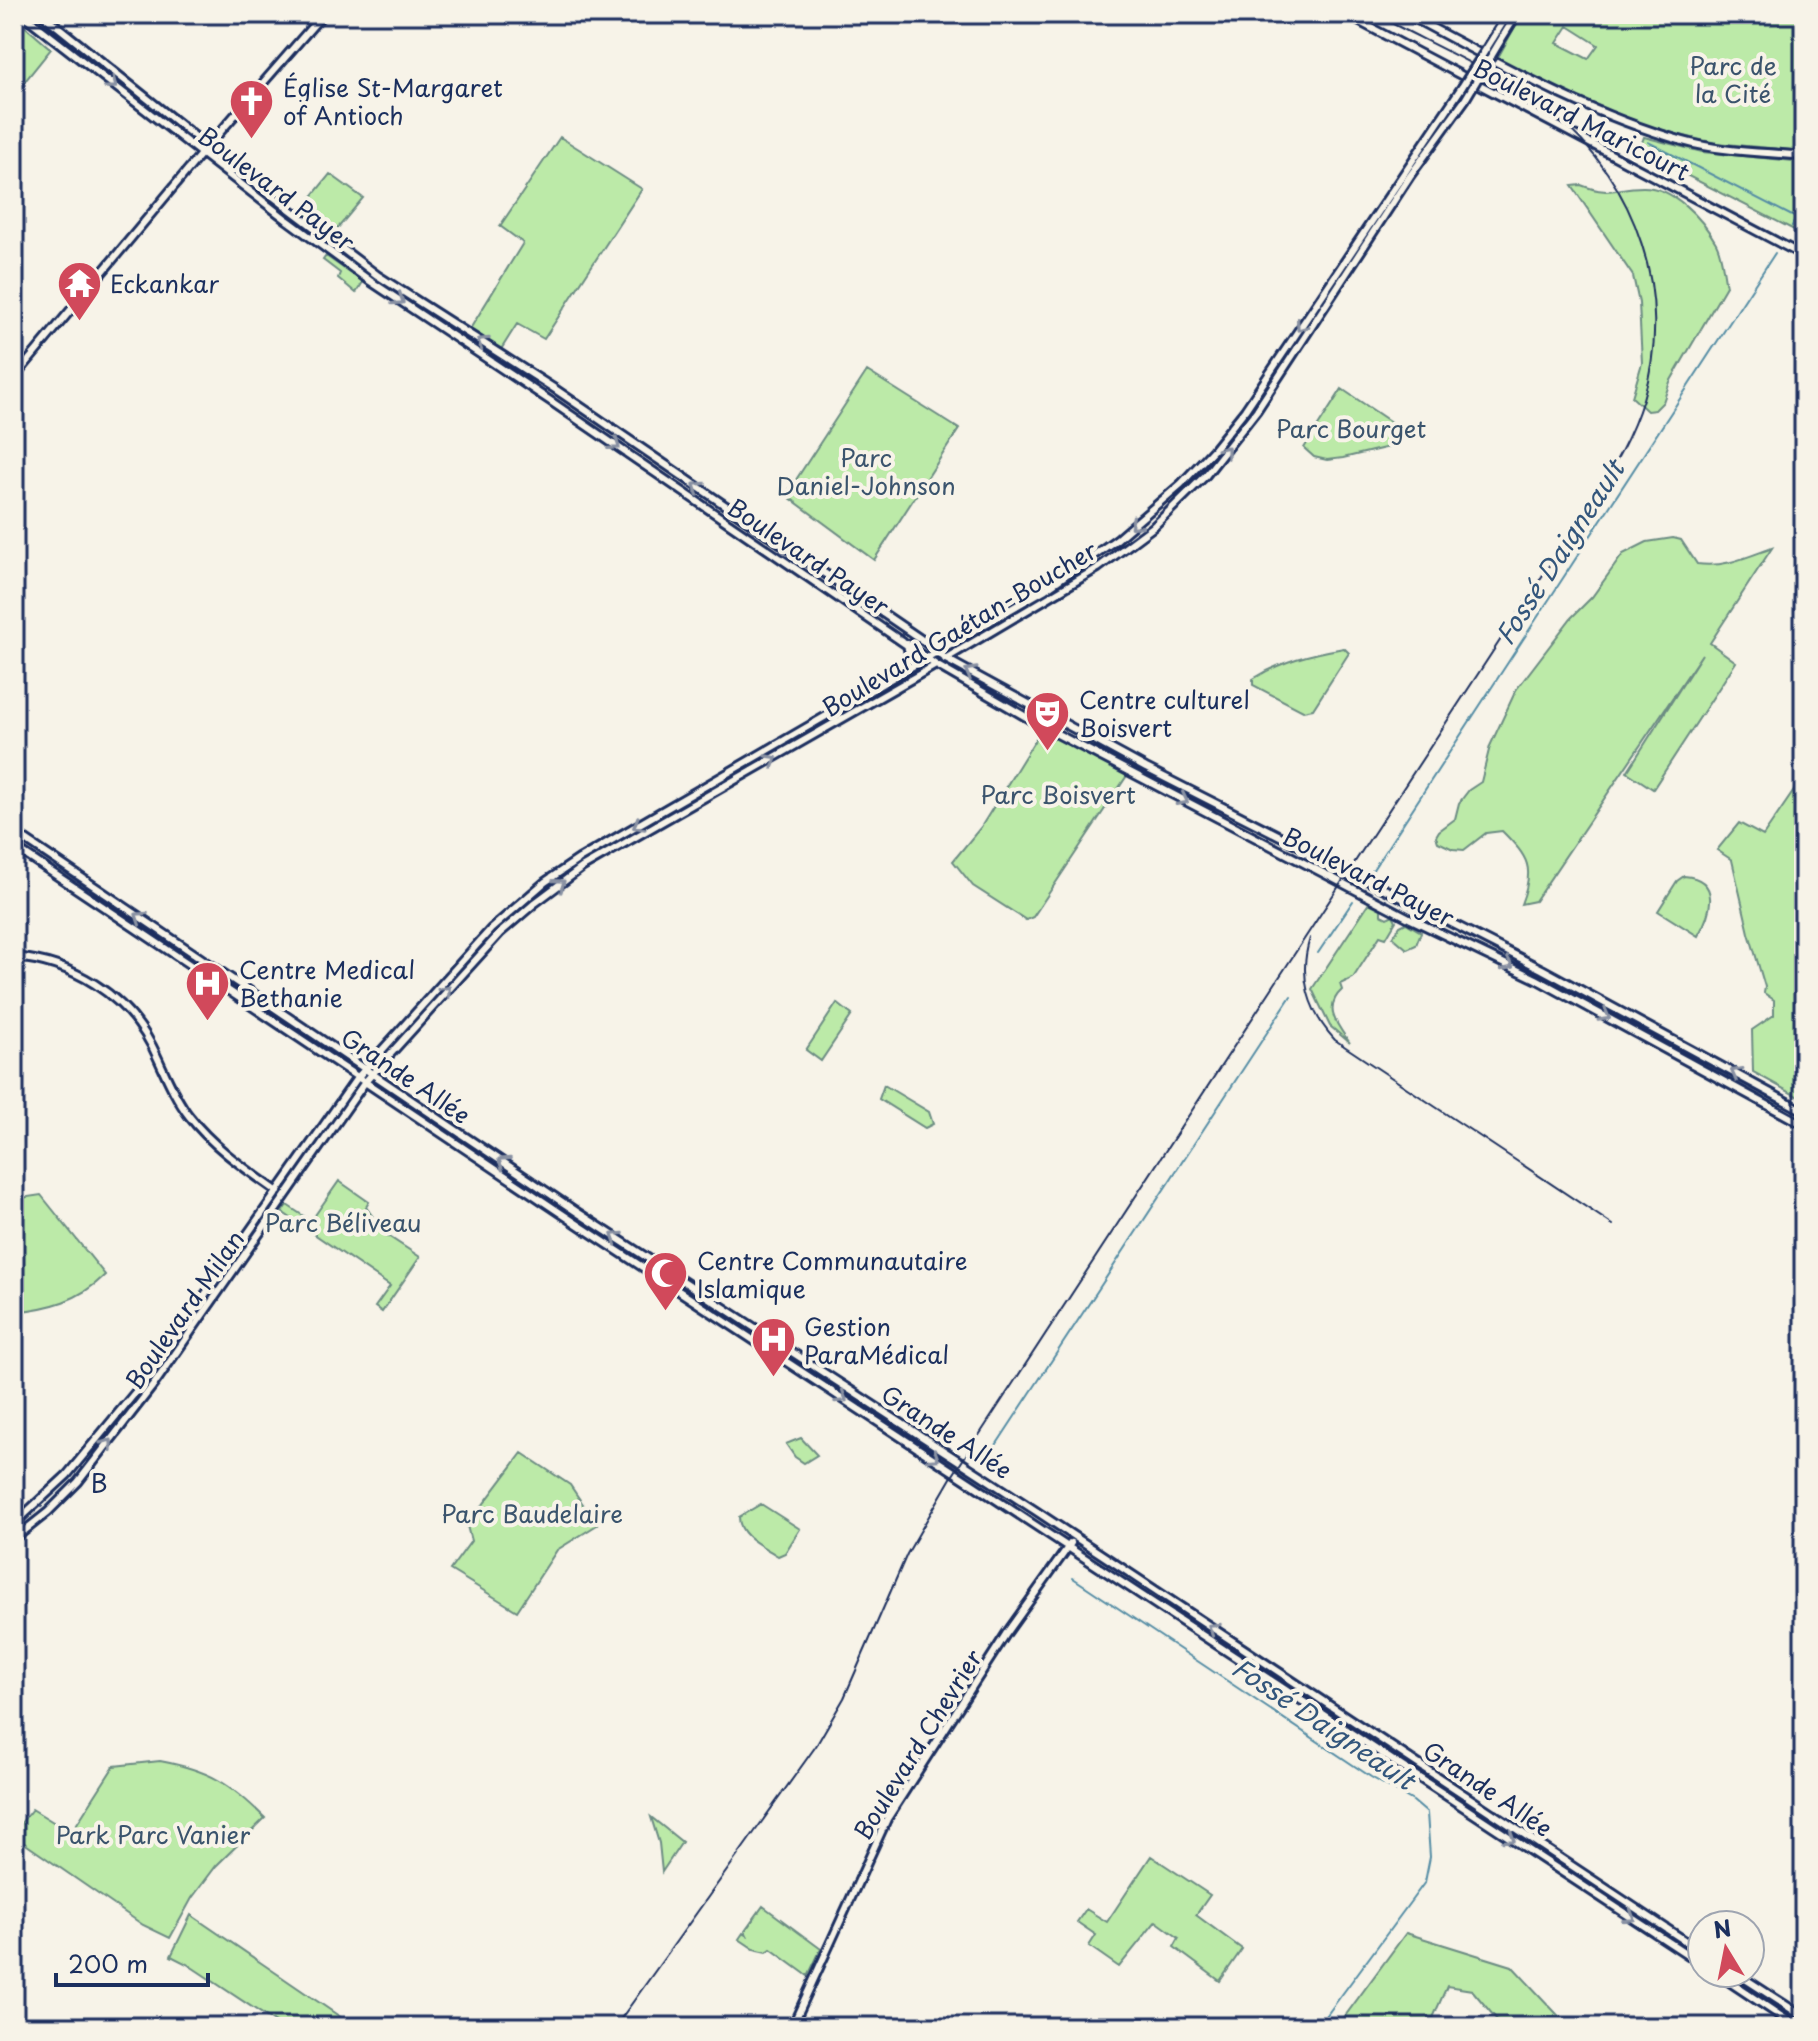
<svg xmlns="http://www.w3.org/2000/svg" width="1818" height="2041" font-family="'Playpen Sans',sans-serif">
	<style>
		.green { fill: #bceaa8; stroke: #6c8c83; stroke-width: 2; fill-rule: evenodd }
		.lines { fill: none; stroke-linecap: round; stroke-linejoin: round }
		.stream { stroke: #558da5; stroke-width: 2 }
		.secondary-casing { stroke: #1b2f5e; stroke-width: 12 }
		.secondary { stroke: #f7f3e8; stroke-width: 6 }
		.rail { stroke: #1b2f5e; stroke-width: 2 }
		.secondary-bridge-casing { stroke: #1b2f5e; stroke-width: 12; stroke-linecap: butt }
		.secondary-bridge { stroke: #f7f3e8; stroke-width: 6 }
		.oneway { stroke: #8991a3 }
		.labels { text-anchor: middle; dominant-baseline: central; stroke-width: 8; stroke-linejoin: round; paint-order: stroke }
		.park-label { font-size: 24px; fill: #3b546d; stroke: #f7f3e8 }
		.poi-label { font-size: 24px; fill: #1b2f5e; stroke: #f7f3e8; text-anchor: start }
		.street-label { font-size: 24px; fill: #1b2f5e; stroke: #f7f3e8 }
		.water-label { font-size: 26px; font-style: italic; fill: #33567c; stroke: #f7f3e8 }
		.neighbourhood-label { font-size: 26px; letter-spacing: 2px; fill: #1b2f5e; stroke: #f7f3e8 }
	</style>
	<rect width="100%" height="100%" fill="#f7f3e8"/>
	<filter id="ink" filterUnits="userSpaceOnUse"><feTurbulence type="fractalNoise" baseFrequency=".0125" numOctaves="2"/><feDisplacementMap in="SourceGraphic" scale="16" xChannelSelector="R" yChannelSelector="G"/><feConvolveMatrix kernelMatrix="1 2 1 2 8 2 1 2 1" color-interpolation-filters="sRGB"/></filter>
	<g filter="url(#ink)">
		<!-- green -->
		<path class="green" d="M1522 14H1804V151C1770 147 1734 147 1701 140 1629 124 1561 94 1496 61ZM1568 26 1598 45 1588 59 1557 43Z
			M14 17 51 49 14 95Z
			M560 137 642 189 544 339 517 324 500 351 470 329 523 243 500 226Z
			M1644 137 1702 152 1804 162V235L1639 151Z
			M330 174 363 198 333 234 301 210Z
			M1581 185C1611 197 1615 187 1643 187 1673 187 1702 218 1716 243 1722 254 1723 272 1726 286L1670 382 1663 402 1655 410 1647 411 1632 397 1642 363 1639 303 1633 276 1572 186Z
			M326 256 363 282 356 293 338 278 340 273 323 260Z
			M867 371 959 429 874 560 786 495Z
			M1342 389 1404 431 1393 446 1343 458 1327 460 1314 457 1304 448Z
			M1673 538 1681 540 1697 564C1724 568 1747 557 1772 548L1710 643 1736 662 1653 789 1627 772 1702 654 1535 901 1521 904C1535 868 1529 858 1502 831L1486 833 1464 850 1453 849 1438 842 1436 836 1439 831 1455 819 1459 803 1469 790 1481 782 1490 746 1516 690 1571 618 1592 597 1623 554 1647 542Z
			M1344 648 1349 653 1313 709 1303 711 1253 685V679C1281 661 1310 654 1344 648Z
			M1043 727 1128 774 1033 917 1026 920 973 886 953 861 981 827Z
			M1804 776V1100L1753 1072 1752 1030 1774 1015V1000L1764 993 1765 987 1749 933 1732 860 1717 850 1739 823 1763 836Z
			M1684 876C1722 879 1711 913 1698 936L1658 911 1677 881Z
			M1369 903 1381 909V915L1387 918 1393 915 1396 921 1386 938 1380 936 1353 978 1340 984 1342 990C1322 1008 1338 1026 1350 1043L1330 1026 1312 989Z
			M1406 923 1421 932 1416 945 1407 949 1393 937 1400 926Z
			M837 1003 852 1015 821 1061 806 1050Z
			M884 1085 929 1112 933 1124 925 1128 879 1099Z
			M339 1181 369 1202 366 1207 385 1234 420 1257 382 1312 375 1307 390 1286 282 1212 287 1205 311 1221Z
			M41 1195 105 1275C79 1301 50 1308 14 1312V1199Z
			M801 1438 817 1455 804 1463 795 1457 786 1444Z
			M522 1453 570 1485 597 1525 557 1550 517 1611 450 1570 471 1541 467 1526Z
			M761 1504 800 1529 785 1553 778 1556C763 1546 739 1537 739 1517Z
			M160 1761C209 1770 230 1783 265 1818L216 1866 192 1898 170 1938 143 1925 14 1836V1832L32 1809 71 1833 114 1766Z
			M651 1817 682 1842 662 1872 659 1843Z
			M1151 1856 1210 1895 1196 1915 1242 1949 1220 1981 1174 1947 1179 1938 1156 1921 1119 1967 1089 1946 1096 1935 1077 1922 1086 1909 1107 1922Z
			M763 1906 821 1949 808 1976 771 1949 767 1952 754 1949 739 1939 743 1933 747 1935 745 1931Z
			M191 1915 355 2027H282L187 1964 171 1956Z
			M1406 1933 1512 1966 1569 2027H1503L1472 1990 1447 1986 1429 2027H1337Z"/>
		<g class="lines">
			<!-- stream -->
			<path class="stream" d="M1648 142 1796 218 1792 226
				M1796 217 1804 191
				M1372 871 1775 253
				M1318 953 1353 901
				M985 1462 1291 996
				M1073 1578 1371 1777 1413 1801 1427 1813 1430 1857 1425 1882 1318 2027"/>
			<defs>
				<path id="secondary" d="M22 14 287 220 370 281 549 400 936 665 1040 725 1411 919 1536 979 1804 1125
					M42 14 208 147 377 275 555 389 925 642 946 659 1146 768 1542 969 1804 1111
					M1345 14 1804 256
					M1406 14C1495 61 1584 113 1683 141 1721 152 1764 152 1804 156
					M1493 38 1508 14
					M1499 43 1517 14
					M14 378 201 154 323 14
					M945 659 1098 568 1153 527 1206 475 1257 410 1410 176 1465 100
					M902 671 909 654 907 644
					M14 832 577 1212 1036 1511 1702 1952
					M14 847 583 1228 1702 1964
					M14 957C72 962 125 994 152 1046 164 1070 173 1095 189 1116 214 1148 246 1169 278 1192
					M14 1524 67 1475 143 1383 357 1078 491 929 545 882 579 859 1044 590 1117 539 1181 484 1213 450 1245 410 1462 87
					M14 1539 48 1512 78 1482 155 1383 365 1082 500 933 535 903 583 867 936 665
					M1716 1973 1797 2027
					M1736 1973 1804 2017
					M792 2027 887 1819 1006 1634 1071 1543"/>
			</defs>
			<!-- secondary casing -->
			<use href="#secondary" class="secondary-casing"/>
			<!-- secondary -->
			<use href="#secondary" class="secondary"/>
			<!-- rail -->
			<path class="rail" d="M1310 938C1298 976 1308 1011 1335 1040L1613 1225
				M615 2027 816 1746 844 1698 907 1554 951 1478 1594 497C1614 466 1632 435 1643 399 1675 297 1637 182 1554 115 1505 76 1430 44 1374 14"/>
			<defs>
				<path id="secondary-bridge" d="M1462 87 1493 38
					M1465 100 1499 43"/>
			</defs>
			<!-- secondary-bridge casing -->
			<use href="#secondary-bridge" class="secondary-bridge-casing"/>
			<!-- secondary-bridge -->
			<use href="#secondary-bridge" class="secondary-bridge"/>
		</g>
		<!-- one-way arrows -->
		<defs><path id="oneway-chevron" d="M-2-3.5L2.5 0L-2 3.5" fill="none" stroke-width="1.6" stroke-linecap="round" stroke-linejoin="round" transform="scale(2)"/></defs>
		<g class="oneway">
			<use href="#oneway-chevron" transform="translate(112 84) rotate(38)"/>
			<use href="#oneway-chevron" transform="translate(399 300) rotate(34)"/>
			<use href="#oneway-chevron" transform="translate(1301 326) rotate(125)"/>
			<use href="#oneway-chevron" transform="translate(482 342) rotate(-147)"/>
			<use href="#oneway-chevron" transform="translate(615 445) rotate(35)"/>
			<use href="#oneway-chevron" transform="translate(1225 451) rotate(-51)"/>
			<use href="#oneway-chevron" transform="translate(698 487) rotate(-146)"/>
			<use href="#oneway-chevron" transform="translate(1135 524) rotate(139)"/>
			<use href="#oneway-chevron" transform="translate(970 672) rotate(-151)"/>
			<use href="#oneway-chevron" transform="translate(772 760) rotate(-30)"/>
			<use href="#oneway-chevron" transform="translate(1183 800) rotate(27)"/>
			<use href="#oneway-chevron" transform="translate(638 825) rotate(150)"/>
			<use href="#oneway-chevron" transform="translate(560 884) rotate(-36)"/>
			<use href="#oneway-chevron" transform="translate(140 917) rotate(-146)"/>
			<use href="#oneway-chevron" transform="translate(1508 965) rotate(25)"/>
			<use href="#oneway-chevron" transform="translate(446 991) rotate(-49)"/>
			<use href="#oneway-chevron" transform="translate(1605 1016) rotate(29)"/>
			<use href="#oneway-chevron" transform="translate(1736 1073) rotate(-152)"/>
			<use href="#oneway-chevron" transform="translate(503 1162) rotate(-146)"/>
			<use href="#oneway-chevron" transform="translate(616 1237) rotate(-147)"/>
			<use href="#oneway-chevron" transform="translate(842 1398) rotate(33)"/>
			<use href="#oneway-chevron" transform="translate(108 1444) rotate(-52)"/>
			<use href="#oneway-chevron" transform="translate(934 1457) rotate(33)"/>
			<use href="#oneway-chevron" transform="translate(1213 1628) rotate(-147)"/>
			<use href="#oneway-chevron" transform="translate(1510 1838) rotate(33)"/>
			<use href="#oneway-chevron" transform="translate(1630 1917) rotate(33)"/>
		</g>
	</g>
	<!-- icons -->
	<defs>
		<symbol id="church-pin" viewBox="-11 -11 22 30"><path d="M0 17L-7.5 6A9.5 9.5 0 1 1 7.5 6Z" fill="#d1495b" stroke="#f7f3e8"/><path d="M-1.2-6h2.4v3.5h3.3v2.4h-3.3V6h-2.4V-.1h-3.3v-2.4h3.3Z" fill="#fff"/></symbol>
		<symbol id="temple-pin" viewBox="-11 -11 22 30"><path d="M0 17L-7.5 6A9.5 9.5 0 1 1 7.5 6Z" fill="#d1495b" stroke="#f7f3e8"/><path d="M0-6L5-2H3V0L6.5 2.5H4V6H1.5V3h-3V6H-4V2.5H-6.5L-3 0V-2H-5Z" fill="#fff"/></symbol>
		<symbol id="theatre-pin" viewBox="-11 -11 22 30"><path d="M0 17L-7.5 6A9.5 9.5 0 1 1 7.5 6Z" fill="#d1495b" stroke="#f7f3e8"/><path d="M-5-5.5Q0-4 5-5.5V0Q5 5 0 6Q-5 5-5 0ZM-3.3-2.5H-1v1.5H-3.3ZM1-2.5H3.3v1.5H1ZM-2.8 1Q0 5.5 2.8 1Z" fill="#fff"/></symbol>
		<symbol id="hospital-pin" viewBox="-11 -11 22 30"><path d="M0 17L-7.5 6A9.5 9.5 0 1 1 7.5 6Z" fill="#d1495b" stroke="#f7f3e8"/><path d="M-5-5h3v3.5h4V-5h3V5h-3V1.5h-4V5h-3Z" fill="#fff"/></symbol>
		<symbol id="mosque-pin" viewBox="-11 -11 22 30"><path d="M0 17L-7.5 6A9.5 9.5 0 1 1 7.5 6Z" fill="#d1495b" stroke="#f7f3e8"/><path d="M3.5-4.9A6 6 0 1 0 3.5 4.9A5 5 0 1 1 3.5-4.9Z" fill="#fff"/></symbol>
	</defs>
	<g fill-rule="evenodd">
		<use href="#church-pin" x="226" y="76" width="51" height="69"/>
		<use href="#temple-pin" x="54" y="258" width="51" height="69"/>
		<use href="#theatre-pin" x="1022" y="688" width="51" height="69"/>
		<use href="#hospital-pin" x="182" y="958" width="51" height="69"/>
		<use href="#mosque-pin" x="640" y="1248" width="51" height="69"/>
		<use href="#hospital-pin" x="748" y="1314" width="51" height="69"/>
	</g>
	<g class="labels">
		<!-- park labels -->
		<g class="park-label">
			<text x="1733" y="65">Parc de<tspan x="1733" dy="28">la Cité</tspan></text>
			<text x="1351" y="428">Parc Bourget</text>
			<text x="866" y="457">Parc<tspan x="866" dy="28">Daniel-Johnson</tspan></text>
			<text x="1058" y="794">Parc Boisvert</text>
			<text x="343" y="1222">Parc Béliveau</text>
			<text x="532" y="1513">Parc Baudelaire</text>
			<text x="153" y="1834">Park Parc Vanier</text>
		</g>
		<!-- poi labels -->
		<g class="poi-label">
			<text x="283" y="87">Église St-Margaret<tspan x="283" dy="28">of Antioch</tspan></text>
			<text x="110" y="283">Eckankar</text>
			<text x="1079" y="699">Centre culturel<tspan x="1079" dy="28">Boisvert</tspan></text>
			<text x="239" y="969">Centre Medical<tspan x="239" dy="28">Bethanie</tspan></text>
			<text x="697" y="1260">Centre Communautaire<tspan x="697" dy="28">Islamique</tspan></text>
			<text x="804" y="1326">Gestion<tspan x="804" dy="28">ParaMédical</tspan></text>
		</g>
		<!-- street labels -->
		<g class="street-label">
			<text transform="translate(1582 119) rotate(27)">Boulevard Maricourt</text>
			<text transform="translate(277 188) rotate(37)">Boulevard Payer</text>
			<text transform="translate(809 556) rotate(34)">Boulevard Payer</text>
			<text transform="translate(959 628) rotate(-31)">Boulevard Gaétan-Boucher</text>
			<text transform="translate(1369 876) rotate(27)">Boulevard Payer</text>
			<text transform="translate(406 1075) rotate(34)">Grande Allée</text>
			<text transform="translate(184 1309) rotate(-55)">Boulevard Milan</text>
			<text transform="translate(947 1431) rotate(33)">Grande Allée</text>
			<text transform="translate(917 1744) rotate(-58)">Boulevard Chevrier</text>
			<text transform="translate(1488 1788) rotate(34)">Grande Allée</text>
		</g>
		<!-- water labels -->
		<g class="water-label">
			<text transform="translate(1559 552) rotate(-57)">Fossé Daigneault</text>
			<text transform="translate(1324 1723) rotate(34)">Fossé Daigneault</text>
		</g>
		<!-- neighbourhood labels -->
		<g class="neighbourhood-label">
			<text x="100" y="1482">B</text>
		</g>
	</g>
	<!-- margin -->
	<rect width="1818" height="2041" fill="none" stroke="#f7f3e8" stroke-width="48"/>
	<rect x="24" y="24" width="1770" height="1993" fill="none" stroke="#1b2f5e" stroke-width="3" filter="url(#ink)"/>
	<!-- north arrow -->
	<g transform="translate(1726 1949) rotate(350)"><circle r="38" fill="#f7f3e8" stroke="#9fa5b1" stroke-width="2"/>
	<path d="M0-6L14 30L0 20L-14 30Z" fill="#d1495b"/>
	<text y="-12" font-size="22" font-weight="bold" text-anchor="middle" fill="#1b2f5e">N</text>
	</g>
	<!-- scale -->
	<path d="M56 1973v12h152v-12" fill="none" stroke="#1b2f5e" stroke-width="4"/>
	<text x="68" y="1973" font-size="24" fill="#1b2f5e" stroke="#f7f3e8" stroke-width="6" paint-order="stroke">200 m</text>
</svg>
